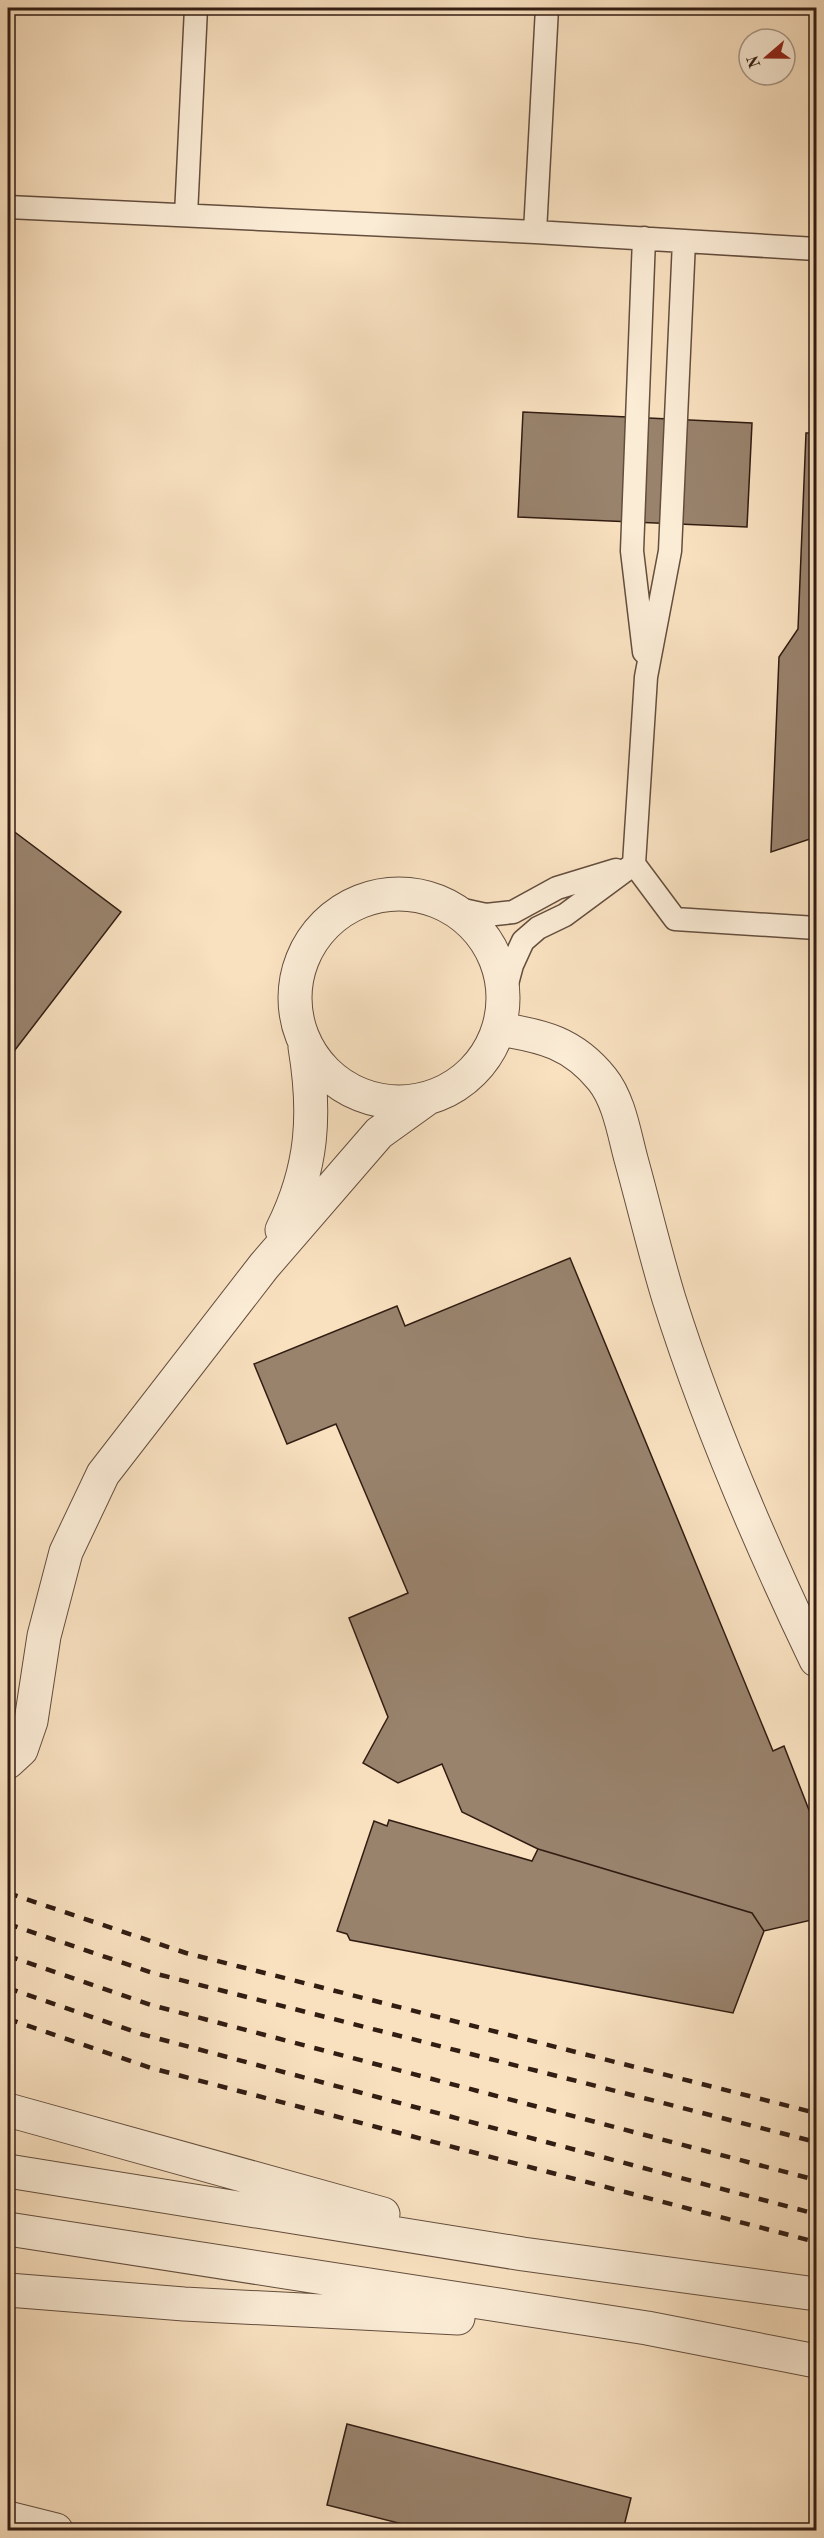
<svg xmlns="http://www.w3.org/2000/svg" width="824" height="2538" font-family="'Old Standard TT',serif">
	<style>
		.building { fill: #99836d; stroke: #321d13; stroke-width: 1.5 }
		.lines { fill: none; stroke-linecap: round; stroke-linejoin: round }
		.lane-casing { stroke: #644e3e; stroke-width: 25 }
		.street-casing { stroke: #644e3e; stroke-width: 35 }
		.lane { stroke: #fbecd6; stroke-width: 22 }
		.street { stroke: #fbecd6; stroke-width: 33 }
		.rail { stroke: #321d13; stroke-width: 4.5; stroke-dasharray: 10 10; stroke-linecap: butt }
	</style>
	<rect width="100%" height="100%" fill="#f9e1c0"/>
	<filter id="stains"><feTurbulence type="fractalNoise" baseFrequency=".00333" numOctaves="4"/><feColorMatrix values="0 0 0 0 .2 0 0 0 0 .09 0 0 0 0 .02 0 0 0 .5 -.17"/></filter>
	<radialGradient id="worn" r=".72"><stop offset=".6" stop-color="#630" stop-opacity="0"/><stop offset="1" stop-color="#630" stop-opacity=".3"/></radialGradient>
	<!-- building -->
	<path class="building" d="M523 412 752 423 747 527 518 517Z
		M806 433H816V837L771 852 779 657 798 629Z
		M8 827 121 912 8 1059Z
		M570 1258 773 1751 784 1746 816 1828V1919L764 1931 752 1913 538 1849 462 1812 442 1764 398 1783 363 1763 388 1717 349 1618 408 1593 336 1424 287 1444 254 1364 397 1306 405 1326Z
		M389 1820 532 1861 538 1849 752 1913 764 1931 733 2013 350 1940 347 1934 337 1931 374 1821 387 1826Z
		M347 2424 631 2498 623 2530H426L327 2505Z"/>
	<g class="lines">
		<defs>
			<path id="lane" d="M8 207 535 232 816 249
				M186 215 196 8
				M535 232 547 8
				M684 241 670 551 646 677 634 864 675 919 816 928
				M644 652 632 551 644 238
				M454 908 486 915 513 912 557 888 616 870
				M504 995 512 965 523 941 538 928 565 915 634 864"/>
			<path id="street" d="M295 998a104 104 0 1 1 208 0a104 104 0 1 1-208 0Z
				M499 1029C543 1036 573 1043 602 1079 619 1100 624 1133 631 1159 644 1206 655 1253 669 1299 708 1423 760 1543 816 1660
				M282 1230C313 1168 316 1114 305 1047
				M8 1762 21 1750 31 1721 44 1636 66 1552 103 1474 264 1266 379 1133 425 1100
				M8 2110 383 2214
				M8 2171 523 2254 816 2294
				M8 2229 647 2328 816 2361
				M8 2290 184 2304 458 2318
				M8 2518 56 2530"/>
		</defs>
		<!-- lane casing -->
		<use href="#lane" class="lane-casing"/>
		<!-- street casing -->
		<use href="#street" class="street-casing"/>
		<!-- lane -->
		<use href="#lane" class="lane"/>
		<!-- street -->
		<use href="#street" class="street"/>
		<!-- rail -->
		<path class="rail" d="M8 1893 186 1953 816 2113
			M8 1924 153 1973 816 2142
			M8 1956 151 2005 816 2180
			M8 1988 141 2034 816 2214
			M8 2019 151 2068 816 2242"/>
	</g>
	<!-- margin -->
	<rect width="824" height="2538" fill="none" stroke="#f9e1c0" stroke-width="30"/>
	<rect x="9" y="9" width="806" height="2520" fill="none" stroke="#321d13" stroke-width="3"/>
	<rect x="15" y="15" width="794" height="2508" fill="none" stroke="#321d13" stroke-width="1.5"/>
	<!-- north arrow -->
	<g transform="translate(767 57) rotate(250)"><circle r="28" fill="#fbecd6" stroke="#ab9988" stroke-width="1.5"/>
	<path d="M0-4.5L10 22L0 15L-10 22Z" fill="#8f2418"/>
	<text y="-9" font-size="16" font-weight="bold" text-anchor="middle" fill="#321d13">N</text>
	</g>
	<rect width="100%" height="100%" filter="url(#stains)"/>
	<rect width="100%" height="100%" fill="url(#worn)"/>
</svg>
